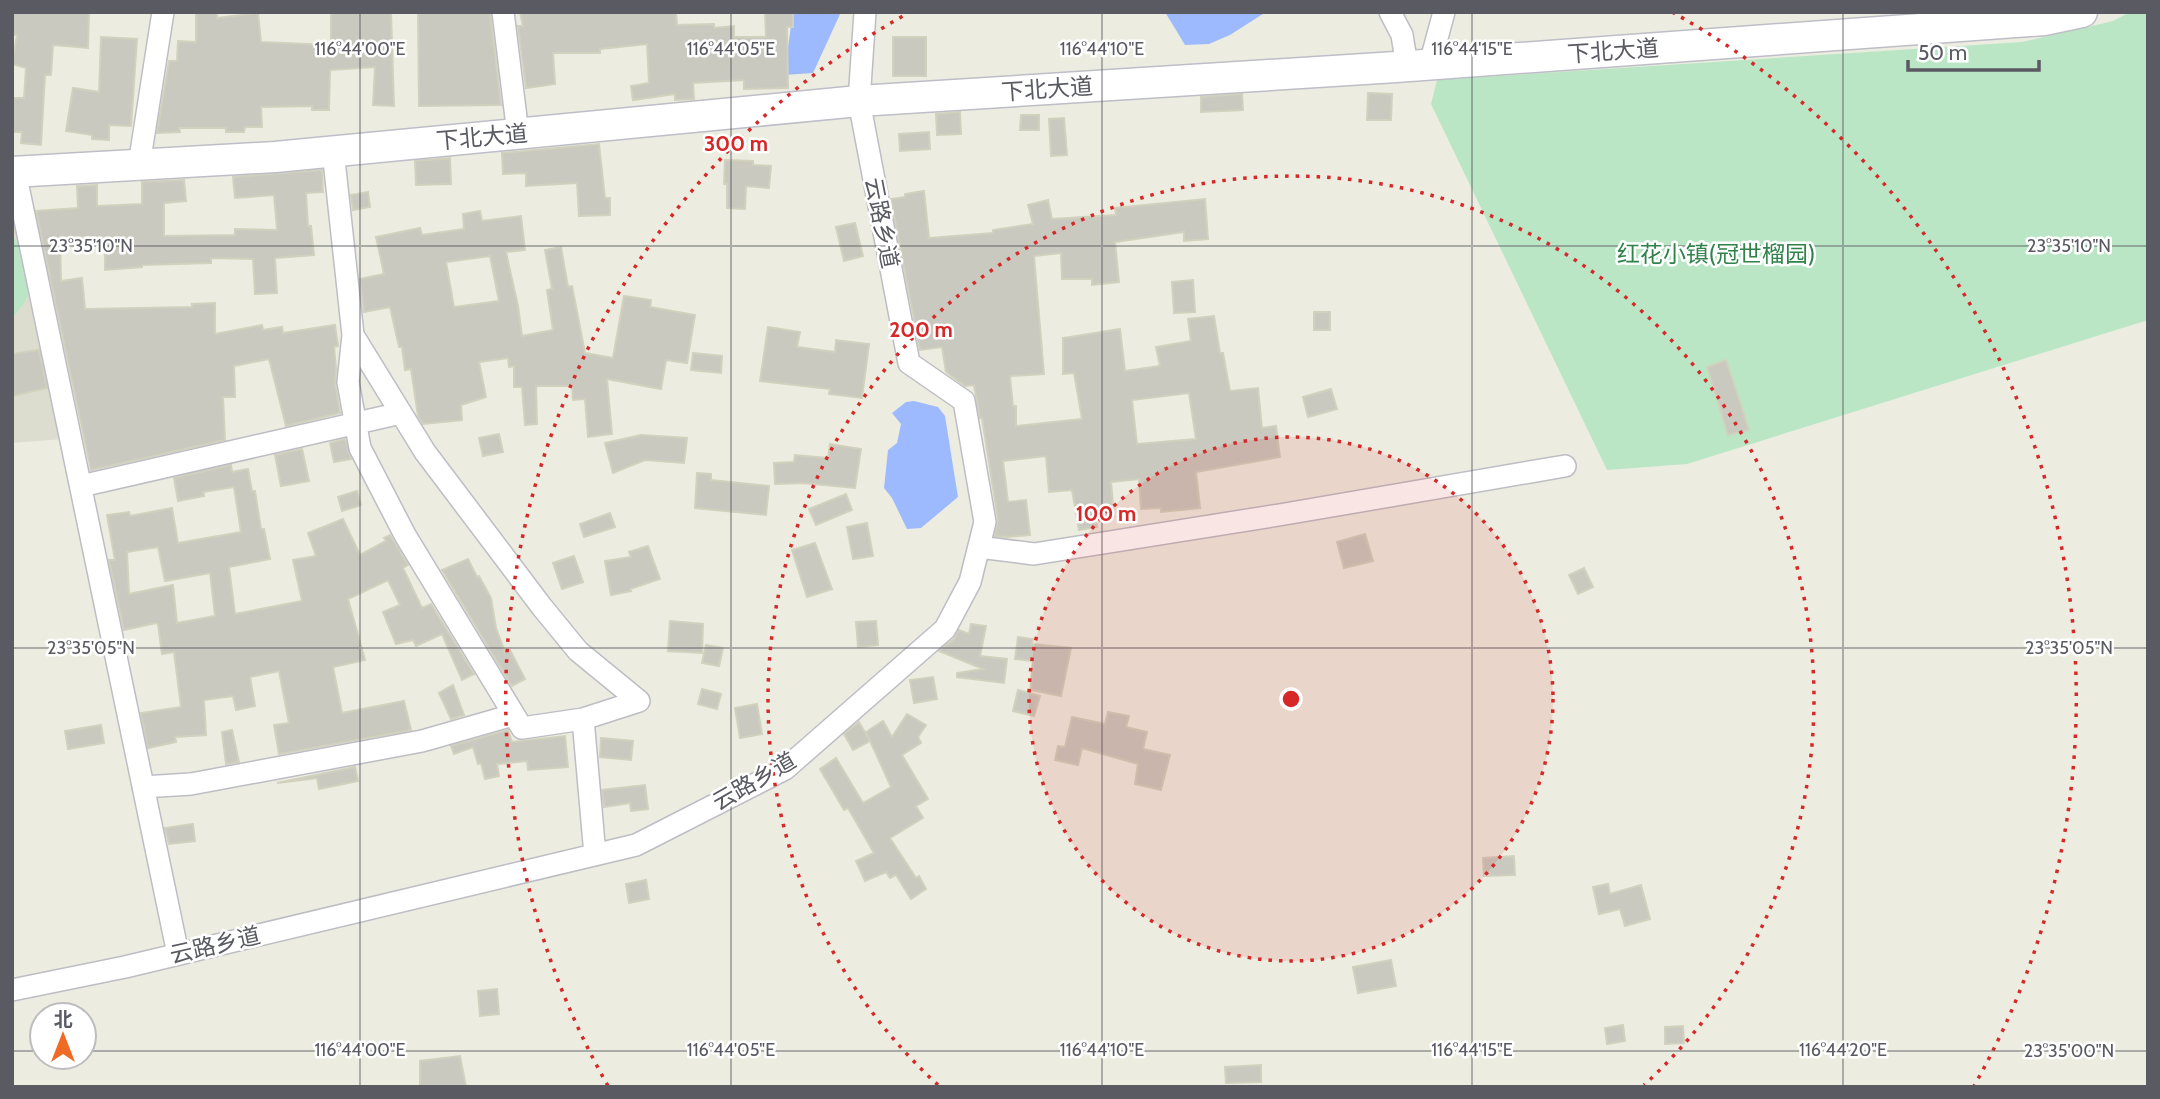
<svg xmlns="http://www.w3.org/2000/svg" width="2160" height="1099" font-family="Cabin,'Noto Sans SC',sans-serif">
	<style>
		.education { fill: #dcddcf }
		.green { fill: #bbe6c6 }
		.water { fill: #9ebaff }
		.building { fill: #c9c9bf; stroke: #d1d1be; stroke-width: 2; fill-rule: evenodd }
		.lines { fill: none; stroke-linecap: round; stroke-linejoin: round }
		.street-casing { stroke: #bdbdc5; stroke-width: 24 }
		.secondary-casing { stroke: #bdbec7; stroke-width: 33 }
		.street { stroke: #fff; stroke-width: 21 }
		.secondary { stroke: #fff; stroke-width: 30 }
		.ticks { fill: none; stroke: #595a62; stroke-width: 2; stroke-opacity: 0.45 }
		.ring { fill: none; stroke: #d62828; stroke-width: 3.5; stroke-dasharray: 3.5 7 }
		.labels { text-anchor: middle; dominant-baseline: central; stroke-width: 5; stroke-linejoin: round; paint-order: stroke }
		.street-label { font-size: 23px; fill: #595a62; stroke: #fff }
		.park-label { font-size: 23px; fill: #30824a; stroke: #fff }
		.ticks-label { font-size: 18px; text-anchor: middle; fill: #595a62; stroke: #fff; stroke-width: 5; stroke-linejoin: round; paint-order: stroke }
		.centre { fill: #d62828; stroke: #fff; stroke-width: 3.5 }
		.ring-label { font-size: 21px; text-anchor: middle; font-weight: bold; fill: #d62828; stroke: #fff; stroke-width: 5; stroke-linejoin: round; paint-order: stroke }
	</style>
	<rect width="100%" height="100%" fill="#ecede0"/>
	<!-- education -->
	<path class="education" d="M12 202 64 439 12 443Z"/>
	<!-- green -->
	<path class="green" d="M2130 12H2148V320L1687 464 1607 470 1431 104 1437 80 2022 42 2113 21Z
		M12 236C26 249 33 276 28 295 25 303 18 312 12 318Z"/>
	<!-- water -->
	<path class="water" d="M793 12H841L813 73 784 75Z
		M1165 12H1266L1230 35 1209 44 1185 45Z
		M914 401 938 407 945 416 958 497 921 528 907 529 892 498 884 488 888 450 897 443 901 424 892 413 906 402Z"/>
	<!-- building -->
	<path class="building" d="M12 12H89L88 48 53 45 51 75H45L41 145 21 143 22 132H12V98H24L26 68 12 64 17 35H12Z
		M196 12H217V18L258 13 261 42 329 45 331 42V12H391L394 106 373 105 375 67 330 70 329 110H312V106L261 107 262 127H245L244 132H226V128H179L180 132 157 133 169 61H177L178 41 196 42Z
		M418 12H490L501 105 419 106Z
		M520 12H676L677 25 714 24V28L734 26V37H766L765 12H793V27H787L788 88 744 89V80L693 83 694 99 675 100V94L633 100 631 86 649 83 647 44 600 49V53H553L555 84 526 88 518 26H523Z
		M101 37 137 39 131 126 109 125V140L92 139V135L66 131 73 88 99 92Z
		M893 37H926V76H893Z
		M1368 93 1392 94 1391 120H1367Z
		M1242 94 1243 110 1201 112V97Z
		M960 112 961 134 937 135 936 114Z
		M1021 115H1039V130H1020Z
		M1064 118 1067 155 1051 156 1049 119Z
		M929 132 930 149 900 151 899 134Z
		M599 144 605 198H610V215L579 216 577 183 526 186V173L503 174 502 153Z
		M450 158 451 184 416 185 415 161Z
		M725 160 753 161V165L771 166 769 188 746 186 745 209 727 208V184H724Z
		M322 170 323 192 306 193 308 226H311L314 255 275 258 277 293 255 294 253 259 211 258V263L142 265V267L105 270V237H60L61 281 82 278 85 309 192 307V304L215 303V334L262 325 263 330 282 327 283 333 335 325 338 346 334 347 336 368 335 384 340 413 286 426 269 359 234 366 235 397H223L225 440 91 470 36 211 78 208 77 186 97 185V206L142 204V182L184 180 186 201 164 203V236L235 235V229L277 230 274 195 235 198 233 177Z
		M924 191 929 238 993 233V230L1033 224 1028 205 1048 200 1052 219 1116 215 1115 208 1205 199 1208 239 1184 241V232L1115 242 1119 282 1092 285V279H1062L1061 253 1034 256 1044 374 1010 376 1013 406H1016V426L1082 419 1074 373 1063 374V338L1120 329 1125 371 1160 366 1156 347 1191 341 1188 319 1214 316 1220 353H1223L1230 391 1258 388 1262 428 1276 426 1280 457 1196 472 1200 508 1161 512V508L1141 509 1139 479 1111 482 1114 516 1095 518 1097 527 1079 530 1072 490 1049 492 1046 456 1003 461 1008 502 1026 500 1030 535 1008 537 995 536 998 520 982 418H980L974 385 965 386 946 372 942 347 920 350 891 199 905 197V194ZM1189 393 1196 439 1137 444 1132 400Z
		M368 192 370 207 353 210 351 195Z
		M480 211 482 221 521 216 525 250 506 252 518 306 522 336 553 330 547 290 552 289 545 250 561 247 568 287 572 286 585 353 613 358 624 296 651 300 650 307 695 315 687 363 666 360 661 389 607 379 612 434 588 437 585 399 573 400 572 386H536L537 424 525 425 522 387H514V366L509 367 508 358 479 362 486 397 461 405 462 420 423 424 418 416 411 369 405 370 402 347H399L390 307 364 312 360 279 384 274 376 237 420 228 422 235 464 229 463 214ZM490 256 499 301 454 307 446 262Z
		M855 223 863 256 844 261 836 227Z
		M1193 280 1195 312 1174 313 1172 282Z
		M1314 312H1330V330H1314Z
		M768 327 800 332 797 347 835 352 836 340 869 344 862 398 829 394 830 389 760 381Z
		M39 350 47 388 12 396V354Z
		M693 353 722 356 721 373 691 370Z
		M1726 360 1749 430 1728 435 1707 367Z
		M1331 389 1337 409 1308 417 1303 397Z
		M499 434 503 452 483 456 479 438Z
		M641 435 687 438 684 463 645 460 613 473 605 443Z
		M345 439 351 459 334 462 330 443Z
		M830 444 861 449 855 488 803 483 775 484 774 463 794 462 795 455 828 458Z
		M302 449 309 481 281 486 275 455Z
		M231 465 232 472 248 469 252 491H255L261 529H264L270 559 229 567 235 614 302 601 293 560 316 556 308 533 343 519 360 555 386 541 384 538 390 535 408 565 403 568 422 608 431 604 474 674 462 680 442 634 416 646 413 640 396 644 383 612 400 605 388 580 348 599 365 660 333 667 342 713 404 701 411 730 279 754 274 725 289 723 279 671 250 677 255 706 236 710 233 696 204 700 206 735 175 737 176 742 148 748 141 713 181 707 174 652 162 654 158 624 156 623 124 630 109 560H115L107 515 129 512 130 516 172 508 178 543 241 532 234 487 203 492 204 496 178 501 174 478ZM158 547 165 581 210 573 215 616 177 623 173 585 129 594 127 552Z
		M697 473 711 474V480L769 486 766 515 695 508Z
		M357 491 361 505 342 511 338 497Z
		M846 494 852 510 816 525 809 509Z
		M610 513 615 527 584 537 580 524Z
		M867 523 873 556 853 559 847 527Z
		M1365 534 1373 561 1344 568 1337 542Z
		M815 543 832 589 807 597 792 550Z
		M648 546 660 579 630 589 631 591 611 595 605 561 631 557 629 552Z
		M574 556 583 582 562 589 553 563Z
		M468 559 477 577 479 576 491 598 496 628 505 652 510 650 525 679 512 686 442 570Z
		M1584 568 1593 587 1578 594 1569 575Z
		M670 621 703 624 702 653 668 651Z
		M876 621 878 645 858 647 856 622Z
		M971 624 986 626 980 656 1007 659 1004 683 957 677V673L983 669 939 651 954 639 959 630 969 634Z
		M1018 637 1033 639 1032 644 1071 648 1061 696 1031 690 1033 661 1015 659Z
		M706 645 723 648 719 666 702 663Z
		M933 677 937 699 914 703 910 680Z
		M453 685 464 715 451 719 439 693Z
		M702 689 721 694 717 709 698 704Z
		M1018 690 1040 696 1034 716 1013 711Z
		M757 704 762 734 740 738 735 708Z
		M1108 712 1129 716 1126 727 1147 732 1143 749 1170 755 1161 790 1135 784 1138 764 1082 748 1078 765 1055 760 1058 746 1065 747 1072 717 1105 724Z
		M907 714 926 725 918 737 921 743 902 755 928 799 916 806 923 818 890 838 916 878 919 876 926 889 911 899 896 875 890 878 886 872 865 881 856 861 874 853 848 808 844 810 820 769 836 758 863 803 891 787 866 732 883 721 892 737Z
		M859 722 870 741 853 750 844 734Z
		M101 725 104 743 68 749 65 731Z
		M232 730 239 762 226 764 222 732Z
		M508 730 512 742 565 736 568 767 528 770 527 761 497 764 499 776 485 779 481 763 478 764 473 747 454 754 451 746Z
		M601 738 633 741 631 760 600 757Z
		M355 767 358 781 319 789 317 778 277 783Z
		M645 785 648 809 631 811 630 803 604 807 602 790Z
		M193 824 195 841 169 844 165 828Z
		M1514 856 1515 875 1484 876 1483 858Z
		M646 880 649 899 629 903 626 884Z
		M1608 884 1610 894 1641 885 1650 919 1625 926 1620 909 1599 914 1593 887Z
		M1391 960 1396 986 1358 993 1353 967Z
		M497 989 499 1014 480 1016 478 991Z
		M1623 1025 1625 1041 1607 1044 1605 1028Z
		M1683 1026 1684 1043 1665 1044V1027Z
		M460 1056 466 1087H420V1061Z
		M1261 1065V1082L1226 1083 1225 1067Z"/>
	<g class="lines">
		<defs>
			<path id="street" d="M503 12 518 134
				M1390 12 1402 35 1407 66
				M1430 64 1444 12
				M333 151 353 335 425 452 542 607 578 651 639 701 583 719 595 855
				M139 165 163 12
				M15 172 178 954
				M353 335 348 382 360 448 405 535 522 728 583 719
				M81 486 401 413
				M979 547 1034 554 1279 515 1565 466
				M143 787 191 784 422 741 513 715
				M12 990 125 967 636 845 785 769 945 629 970 582 985 522 964 401 909 363 859 101 865 12"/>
			<path id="secondary" d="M12 172 275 157 859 101 1396 67 2044 20 2082 12"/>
		</defs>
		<!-- street casing -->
		<use href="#street" class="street-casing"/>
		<!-- secondary casing -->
		<use href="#secondary" class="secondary-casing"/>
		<!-- street -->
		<use href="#street" class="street"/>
		<!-- secondary -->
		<use href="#secondary" class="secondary"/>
	</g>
	<!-- ticks -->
	<path class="ticks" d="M360 12V1087M731 12V1087M1102 12V1087M1472 12V1087M1843 12V1087M12 246H2148M12 648H2148M12 1051H42M84 1051H2148"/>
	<!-- distance rings -->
	<circle cx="1291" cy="699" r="262" fill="#d62828" fill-opacity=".12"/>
	<g class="ring">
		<circle cx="1291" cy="699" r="262"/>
		<path d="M938 1085A523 523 0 1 1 1644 1085"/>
		<path d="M608 1086A785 785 0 0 1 910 12M1672 12A785 785 0 0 1 1974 1086"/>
	</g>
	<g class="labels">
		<!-- street labels -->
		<g class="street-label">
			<text transform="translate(1613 51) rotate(-4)">下北大道</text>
			<text transform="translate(1047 89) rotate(-4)">下北大道</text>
			<text transform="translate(482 137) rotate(-5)">下北大道</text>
			<text transform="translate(882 223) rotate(79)">云路乡道</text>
			<text transform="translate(754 781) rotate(-30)">云路乡道</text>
			<text transform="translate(215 945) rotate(-13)">云路乡道</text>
		</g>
		<!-- park labels -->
		<g class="park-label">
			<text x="1716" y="254">红花小镇(冠世榴园)</text>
		</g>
	</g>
	<g class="ticks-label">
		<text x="360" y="55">116°44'00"E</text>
		<text x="731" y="55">116°44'05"E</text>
		<text x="1102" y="55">116°44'10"E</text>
		<text x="1472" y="55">116°44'15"E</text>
		<text x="91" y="252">23°35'10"N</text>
		<text x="2069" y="252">23°35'10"N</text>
		<text x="91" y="654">23°35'05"N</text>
		<text x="2069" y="654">23°35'05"N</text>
		<text x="360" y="1056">116°44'00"E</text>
		<text x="731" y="1056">116°44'05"E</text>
		<text x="1102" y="1056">116°44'10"E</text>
		<text x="1472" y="1056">116°44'15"E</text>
		<text x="1843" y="1056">116°44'20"E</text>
		<text x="2069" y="1057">23°35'00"N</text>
	</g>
	<circle cx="1291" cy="699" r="10" class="centre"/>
	<g class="ring-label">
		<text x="736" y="151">300 m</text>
		<text x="921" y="337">200 m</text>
		<text x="1106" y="521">100 m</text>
	</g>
	<!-- border -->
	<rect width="2160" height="1099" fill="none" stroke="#595a62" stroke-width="28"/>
	<!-- north arrow -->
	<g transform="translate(63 1036)"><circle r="33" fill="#ffffff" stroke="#bdbdc0" stroke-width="2"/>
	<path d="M0-5L12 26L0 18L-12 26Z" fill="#ef6a24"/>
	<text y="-10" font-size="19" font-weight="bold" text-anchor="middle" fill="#595a62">北</text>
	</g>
	<!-- scale -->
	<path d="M1908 60v10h131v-10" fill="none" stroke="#595a62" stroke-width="3.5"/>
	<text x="1918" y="60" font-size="21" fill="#595a62" stroke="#ffffff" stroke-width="5" paint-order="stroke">50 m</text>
</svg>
